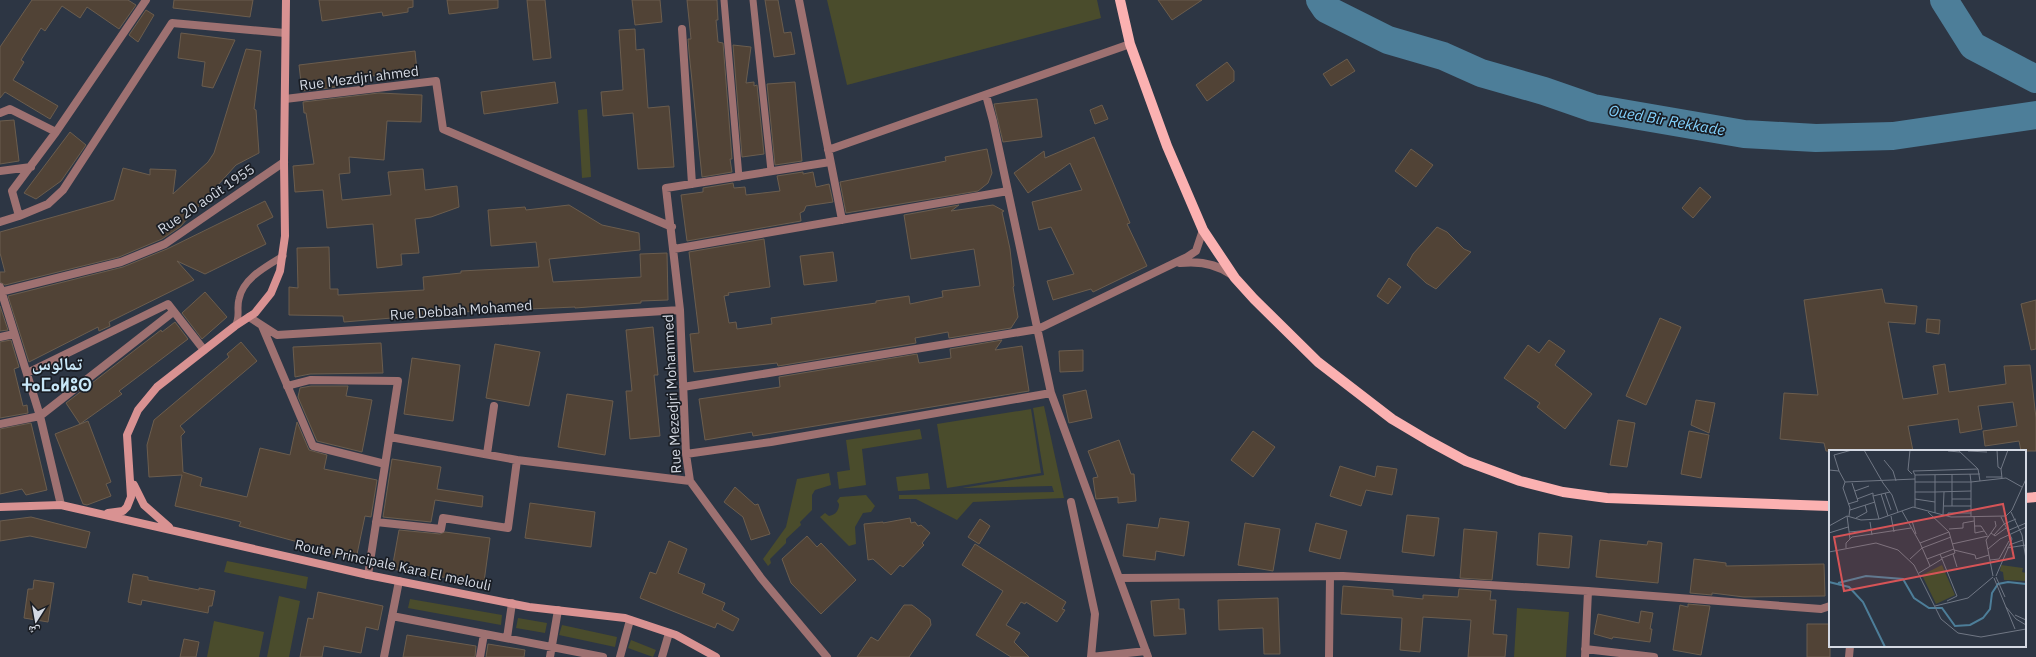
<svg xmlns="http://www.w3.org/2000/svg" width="2036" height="657" font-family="'IBM Plex Sans','Noto Naskh Arabic','Noto Sans Tifinagh',sans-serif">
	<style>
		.green { fill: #4a4c2c }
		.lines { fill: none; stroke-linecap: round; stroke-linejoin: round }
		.river { stroke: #4d7e99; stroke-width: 28 }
		.building { fill: #514336; stroke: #6b5d4e }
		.lane { stroke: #9e7171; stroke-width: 7 }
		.street { stroke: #9e7171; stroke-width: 8 }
		.secondary { stroke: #d99292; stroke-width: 8 }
		.primary { stroke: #fbb1b1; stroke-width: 10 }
		.labels { text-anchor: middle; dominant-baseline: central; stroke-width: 3.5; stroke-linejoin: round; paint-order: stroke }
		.street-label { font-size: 14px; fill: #d4d9e3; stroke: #191d24 }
		.water-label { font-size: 15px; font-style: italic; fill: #82d1fc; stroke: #191d24 }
		.district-label { font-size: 18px; font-weight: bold; fill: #c8e7f8; stroke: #191d24 }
		.inset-river { fill: none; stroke: #4d7e99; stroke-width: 2 }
		.inset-road { fill: none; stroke: #707784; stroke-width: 1 }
		.view { fill: #d65457; fill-opacity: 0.15; stroke: #d65457; stroke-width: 2 }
		.inset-edge { fill: none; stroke: #d4d9e3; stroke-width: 2 }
	</style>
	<rect width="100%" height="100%" fill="#2d3644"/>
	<!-- green -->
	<path class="green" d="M827 0H1097L1101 18 847 85Z
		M587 109 591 177 582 178 578 110Z
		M1044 406 1064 498 973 502 957 520 916 499H899V495L1054 492 1052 486 962 488 1044 475 1033 408Z
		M1031 409 1041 473 947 488 937 424Z
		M920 429 922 439 862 449 866 485 839 489 837 472 850 470 846 440Z
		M829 473 831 485 815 490 812 495V510L800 522 801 525 786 539V543L770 559 771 563 768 566 763 559 786 527 797 479Z
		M928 473 930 489 898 491 896 477Z
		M866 495 875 506 871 512 863 513 855 527 856 544 849 546 820 517 825 513 829 516C835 515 839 511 839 504L837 501 840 497Z
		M227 561 308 577 306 589 224 572Z
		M279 596 300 601 289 657H267Z
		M410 599 502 615 501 625 408 608Z
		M1517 608 1569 612 1566 657H1514Z
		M518 618 547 623 545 633 516 628Z
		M214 621 264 632 259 657H207Z
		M562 625 617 637 615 647 559 635Z
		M631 640 656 650 653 657 628 648Z"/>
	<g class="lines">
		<!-- river -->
		<path class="river" d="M1320 0 1326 9 1388 40 1443 56 1481 73 1544 91 1593 108 1744 134 1816 138 1893 136 2036 115
			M1944 0 1973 46 2036 79"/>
	</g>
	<!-- building -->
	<path class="building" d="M32 0H128L136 5 119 29 87 7 80 18 62 6 45 31 41 28 21 60 24 62 13 80 58 106 50 119 5 92 0 98V47Z
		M174 0H253L250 17 173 8Z
		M319 0H413V7L408 8V12L383 16 382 12 322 21Z
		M447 0H498V8L449 14Z
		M527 0H545L551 58 533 60Z
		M632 0H660L662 22 635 25Z
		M687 0H717L718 20H716L718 42 723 43 732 159H730L732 172 702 177 689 52 688 39H691Z
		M765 0H778L784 33 791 32 795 54 774 57Z
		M1158 0H1202L1172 20Z
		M146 10 154 15 138 42 129 35Z
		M635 29 636 50 644 49 648 108 669 106 674 167 638 169 633 113 603 116 601 92 623 90 619 30Z
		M181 33 235 40 213 88 202 86 205 62 178 58Z
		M733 45 751 47 746 83 754 82V86L757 85 764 154 742 157Z
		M246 49 261 51 254 109 256 110 259 153 236 165 180 227 162 239 119 257 5 285 0 282V272H5L0 253V232L114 200 123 168 150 175V169L176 170 173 194 208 162 214 153Z
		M415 51 417 71 335 80 336 87 302 91 299 65Z
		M1347 59 1355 71 1331 86 1323 74Z
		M1227 62 1234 71V81L1207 101 1196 85Z
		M555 82 558 103 484 114 481 92Z
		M795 82 802 161 775 165 767 84Z
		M379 93 422 95 421 122 387 121 384 160 349 157 350 173 339 174 342 200 391 195 388 172 423 169 425 190 457 186 459 207 431 217 415 219 419 253 401 254 402 265 377 268 373 224 327 228 323 190 295 192 293 166 314 164 306 113H304L303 102Z
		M1037 99 1042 137 1003 142 994 104Z
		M1102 105 1108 119 1095 124 1090 110Z
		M14 120 19 161 0 164V121Z
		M70 132 86 145 61 181 36 199 24 193Z
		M1094 137 1130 223 1127 224 1147 266 1093 292 1091 289 1053 300 1047 281 1074 274 1051 227 1039 230 1032 202 1082 190 1070 163 1028 193 1014 173 1044 151 1045 158Z
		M987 149 992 173 988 183 978 191 846 213 840 182 946 161 945 157Z
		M1411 149 1433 165 1416 187 1395 171Z
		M803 172V174L813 172 816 187 829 184 833 202 806 206 804 211 800 213 801 221 687 241 681 195 703 192V188L733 183 734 188 745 187 746 195 780 191 777 176Z
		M1700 187 1711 197 1693 218 1682 208Z
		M265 201 273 217 257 225 266 244 205 274 177 261 194 280 109 322 110 326 99 331 98 327 29 362 8 296 123 267 167 249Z
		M569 205 602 225 639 233 640 250 549 259 553 282 641 277 640 254 667 253 668 300 641 301V303L575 308V307L460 312V314L392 320V318L344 322 343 316 289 315V287L298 288 297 248 329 247 330 289H338V295L424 290 423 277 461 273V271L539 267 536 242 491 246 488 210 525 207 526 210Z
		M959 205 951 211 993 205 1004 211 1002 212 1010 249 1014 286 1013 287 1018 317 1011 328 949 338 948 332 915 338 916 343 778 366 777 363 694 372 690 334 699 333 689 252 764 239 770 287 728 293 729 295 724 296 729 323 736 322 737 329 772 324 771 318 876 303V301L909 296 910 304 943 297 942 291 980 286 974 249 911 259 904 215Z
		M1437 227 1447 232 1464 249 1471 252 1436 289 1426 283 1407 265 1413 254Z
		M833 252 837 281 804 285 800 256Z
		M1389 278 1401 287 1388 304 1377 296Z
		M1882 289 1885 303 1917 306 1915 324 1888 322 1903 399 1938 394 1933 366 1945 364 1949 392 2006 384 2004 366 2030 365 2036 418V451H2021L2019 441 1985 446 1983 431 2017 426 2013 402 1978 406 1982 429 1960 433 1958 419 1908 426 1913 451H1826L1824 443 1780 439 1784 393 1818 395 1804 300Z
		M205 292 227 317 202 339 182 313Z
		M2036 300V349L2031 350 2021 304Z
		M0 306 8 330 0 331Z
		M1660 318 1681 327 1646 405 1626 396Z
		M1927 319 1940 320 1939 334 1926 332Z
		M175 322 188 339 119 391 122 394 80 424 66 403 161 330 162 332Z
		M653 327 658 375H654L660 436 630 439 626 391H632L626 330Z
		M11 340 19 367 14 369 23 406 27 405 28 413 0 418V342Z
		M1002 340 995 350 1022 346 1029 391 785 431 753 436 752 432 705 440 699 399 780 387 779 377 917 354 919 363 951 358 950 349Z
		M1549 340 1565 351 1555 365 1592 394 1565 429 1537 407 1540 403 1504 378 1528 345 1539 353Z
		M241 342 257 361 180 426 185 432 181 436 183 472 202 478 200 486 247 497 260 448 290 455 297 422 309 450 327 455 324 469 377 480 371 517 365 516 356 559 309 549V545L239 526 241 522 175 506 182 475 149 477 147 445 154 420 229 357 227 354Z
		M381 343 383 373 310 374 295 377 293 347Z
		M495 344 540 352 529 406 486 398Z
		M1083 350V371L1060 372 1059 351Z
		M412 358 460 365 453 421 404 414Z
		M311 386H348L346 396 372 400 362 452 317 441 298 397 300 388Z
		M1086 390 1092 418 1069 423 1063 395Z
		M567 394 613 401 605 455 558 447Z
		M1696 400 1715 403 1709 433 1691 425Z
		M1618 420 1635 423 1627 467 1610 465Z
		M88 421 111 482 106 484 111 496 87 505 83 504 55 434Z
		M31 423 47 490 26 495 22 489 0 494V429Z
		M1253 431 1275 447 1253 477 1231 460Z
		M1689 431 1709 435 1701 478 1681 474Z
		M1119 440 1131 474H1134L1136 501 1118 503V497L1096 499 1093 478 1098 477 1088 451Z
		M392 459 441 467 437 489 483 496 482 507 435 500 431 522 383 517Z
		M1340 466 1375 477 1377 466 1397 469 1392 495 1366 490 1361 506 1330 496Z
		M735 487 755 505 758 504 770 534 751 540 743 517 724 502Z
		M530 503 595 512 591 547 525 538Z
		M1407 515 1439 518 1434 556 1402 552Z
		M31 517 90 532 86 548 30 536 0 541V521Z
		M910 518 911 523 915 522 918 526 921 525 930 533 922 543 924 545 903 567 900 565 891 575 873 559 868 560 864 524 883 522V523Z
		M1160 518 1189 522 1184 556 1156 551 1155 560 1123 556 1127 524 1158 528Z
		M980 519 990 526 979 544 968 537Z
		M1245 523 1280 529 1273 571 1238 565Z
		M1316 523 1347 531 1340 559 1309 551Z
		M1464 529 1497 532 1492 580 1460 578Z
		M399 530 440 534 445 532 490 538 484 582 425 575 392 569Z
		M1539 533 1572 536 1569 568 1537 565Z
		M807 536 817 547 821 543 856 580 821 614 791 583 782 559Z
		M1600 540 1647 545 1648 541 1662 543 1658 583 1596 577Z
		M669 541 687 549 678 573 705 584 702 593 725 603 722 610 739 619 733 631 717 623 715 628 640 598 650 572 656 574Z
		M975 544 1066 602 1062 609 1065 610 1057 622 1026 602 1025 604 1021 602 1006 625 1020 633 1014 642 1029 657H1011L976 635 1003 591 962 565Z
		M1694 559 1726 563V566L1824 564 1825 596 1744 597 1712 593V595L1690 593Z
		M133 574 148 577V580L199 590V588L215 591 212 606H209L208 613 142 600 141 605 128 602Z
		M34 580 54 583 48 622 24 618 28 589H33Z
		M1343 586 1393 590V596L1423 599V595L1458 597 1459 589 1491 591 1490 600H1496L1493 634 1507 635 1505 657H1468L1471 620 1423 617 1420 652 1400 650 1402 618 1341 614Z
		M318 592 383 606 378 630 366 627 361 653 324 646 322 657H300L308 618 313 619Z
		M1278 598 1280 654H1264L1263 628 1219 630 1218 600Z
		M1179 599V609H1184L1186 634 1154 636 1151 601Z
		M1688 604 1710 606 1701 655 1673 650 1680 605 1688 607Z
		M904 605H912L930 619 931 625 909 657H857L871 637 878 641Z
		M1641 611 1653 613 1650 629H1652L1650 642 1613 637 1612 639 1594 634 1598 614 1639 623Z
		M1807 624H1830V657H1807Z
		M407 635 476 646 475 657H403Z
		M184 639 199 642 196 657H180Z
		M488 644 525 650 524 657H486Z"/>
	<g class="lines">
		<!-- lane -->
		<path class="lane" d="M724 0 739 177
			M753 0 771 171
			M235 326C241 316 236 309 239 299 243 278 267 266 283 256"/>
		<!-- street -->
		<path class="street" d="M799 0 842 220
			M682 29 692 184
			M285 99 436 81 443 129 672 227
			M0 113 10 109 56 132
			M828 150 1130 44
			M0 171 31 167
			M19 216 48 204 63 190 172 23 285 33
			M0 222 19 216 12 191 56 132 146 0
			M674 249 1008 191
			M1180 263C1198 261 1217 264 1232 275
			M0 287 40 416 61 505
			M0 292 121 262 165 244 284 162
			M249 317 277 335 680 310
			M262 326 313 446 385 464
			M0 337 14 334
			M27 373 168 304 204 350
			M287 386 310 380 398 381 368 575
			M683 387 1038 329 1187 257 1196 251 1203 230
			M1051 393 1148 657
			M0 424 40 416 173 312
			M390 437 517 460
			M487 454 494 406
			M686 454 771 442 1051 393 993 121 986 95
			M1071 502 1095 614 1091 657
			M376 522 441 529 443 518 508 528 517 460 690 481
			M1120 578 1343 576 1588 591 1821 609 1830 606
			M392 616 603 657
			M507 638 512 603
			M1585 649 1654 657
			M384 657 399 581
			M480 657 484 634
			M550 657 558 610
			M620 657 630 620
			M662 657 669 633
			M827 657 761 578 690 481 686 454 680 310 666 188 830 162
			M1091 657 1146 651
			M1329 657 1330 577
			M1585 657 1588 591
			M1849 657 1850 646"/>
		<!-- secondary -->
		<path class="secondary" d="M134 485 144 505 169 527
			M0 507 61 505 368 575 529 607 625 618 676 635 716 657
			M108 513 123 511 127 507 131 497 127 435 138 410 157 387 235 326 255 313 271 293 280 271 285 236 284 162 286 0"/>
		<!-- primary -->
		<path class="primary" d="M1120 0 1130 44 1167 146 1203 230 1235 278 1254 299 1318 362 1392 419 1429 441 1466 461 1520 481 1563 492 1607 498 1830 506
			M2025 498 2036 497"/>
	</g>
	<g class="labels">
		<!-- street labels -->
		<g class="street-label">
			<text transform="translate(359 78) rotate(-7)">Rue Mezdjri ahmed</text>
			<text transform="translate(206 199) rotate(-34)">Rue 20 août 1955</text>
			<text transform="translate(461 310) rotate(-4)">Rue Debbah Mohamed</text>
			<text transform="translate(672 394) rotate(-93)">Rue Mezedjri Mohammed</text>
			<text transform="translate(393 565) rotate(12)">Route Principale Kara El melouli</text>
		</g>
		<!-- water labels -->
		<g class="water-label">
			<text transform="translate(1667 120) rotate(10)">Oued Bir Rekkade</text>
		</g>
		<!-- district labels -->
		<g class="district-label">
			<text x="57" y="363">تمالوس<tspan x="57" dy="21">ⵜⴰⵎⴰⵍⵓⵙ</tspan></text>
		</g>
	</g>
	<!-- overview -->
	<g transform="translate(1829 450)">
		<rect width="197" height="197" fill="#2d3644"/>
		<path d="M113 115 126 145 107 154 93 125ZM172 115 194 118 193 122 197 123V131L175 130 174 122 171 121Z" fill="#4a4c2c"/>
		<path class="inset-river" d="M0 132 20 137 34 152 56 197M9 133 37 126 74 129 85 148 100 158H113L126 176 141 175 154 168 161 159 163 143 169 134 179 132 197 134"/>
		<path class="inset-road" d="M35 0 54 33M81 0 79 20 83 24M129 0 149 19 151 31M168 0 169 17 172 19M119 1 131 2M139 1 158 2M55 10 64 21 67 31M0 20 10 21 16 32M10 21 5 5 23 0M86 25 84 21 149 19M157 27H173M173 28 172 19 179 0M16 32 86 29M16 32 14 38 21 58 20 66M86 32H142L141 24M54 33 63 45 69 62M26 41 40 36M86 42H106V25M56 43 62 60M52 44 59 66M44 46 50 69M28 49 44 43V46L61 42M86 49 106 52M123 49H142M19 54 29 51 23 33M115 56H142M123 56V24M86 57V25L151 24M21 60 46 52M73 61 91 93M99 62 120 82 126 103 113 108M182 62 193 85 197 109M106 63V42L142 41M114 65 115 42M18 66 21 89M62 66 65 82M119 66V63H142M142 66V32L177 28 193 37M145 66 146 83 155 81M27 68 38 62 36 55M83 71 87 84M41 72 43 85M0 76 18 66 32 70 50 69 84 57 122 67 177 66 183 60 197 29M145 76H152L158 85M120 79 134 78V73L145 71M178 81 197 73M20 82 42 80M0 83 19 77M162 83 166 86 177 78M165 85 175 74 187 69M123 94 159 86M180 95 194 90M17 98V93L23 87 82 78M178 98 197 95M159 99 171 89 197 77M125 100 146 105 147 109 160 105M0 102 47 93 69 100 85 115 112 169 129 183 152 187 197 179M111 104 128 146 118 151M124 104 128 117M81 109 93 98 122 87M98 109 125 99M161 110 170 109 180 91M101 116 91 93 120 82M90 123 113 109M164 126 157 90 167 76 166 71M167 126 183 89 172 67M167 127 176 147M165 128 186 179M106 156 139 148 164 127M177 157 187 169 197 175M186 165 197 170"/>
		<path class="view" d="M174 54 185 108 15 141 5 87Z"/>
		<rect width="197" height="197" class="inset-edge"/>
	</g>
	<!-- north arrow -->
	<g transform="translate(36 621) rotate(191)" stroke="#191d24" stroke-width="3" paint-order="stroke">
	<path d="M0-3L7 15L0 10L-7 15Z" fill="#d4d9e3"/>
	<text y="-6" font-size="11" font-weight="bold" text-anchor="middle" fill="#d4d9e3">ش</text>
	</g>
</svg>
